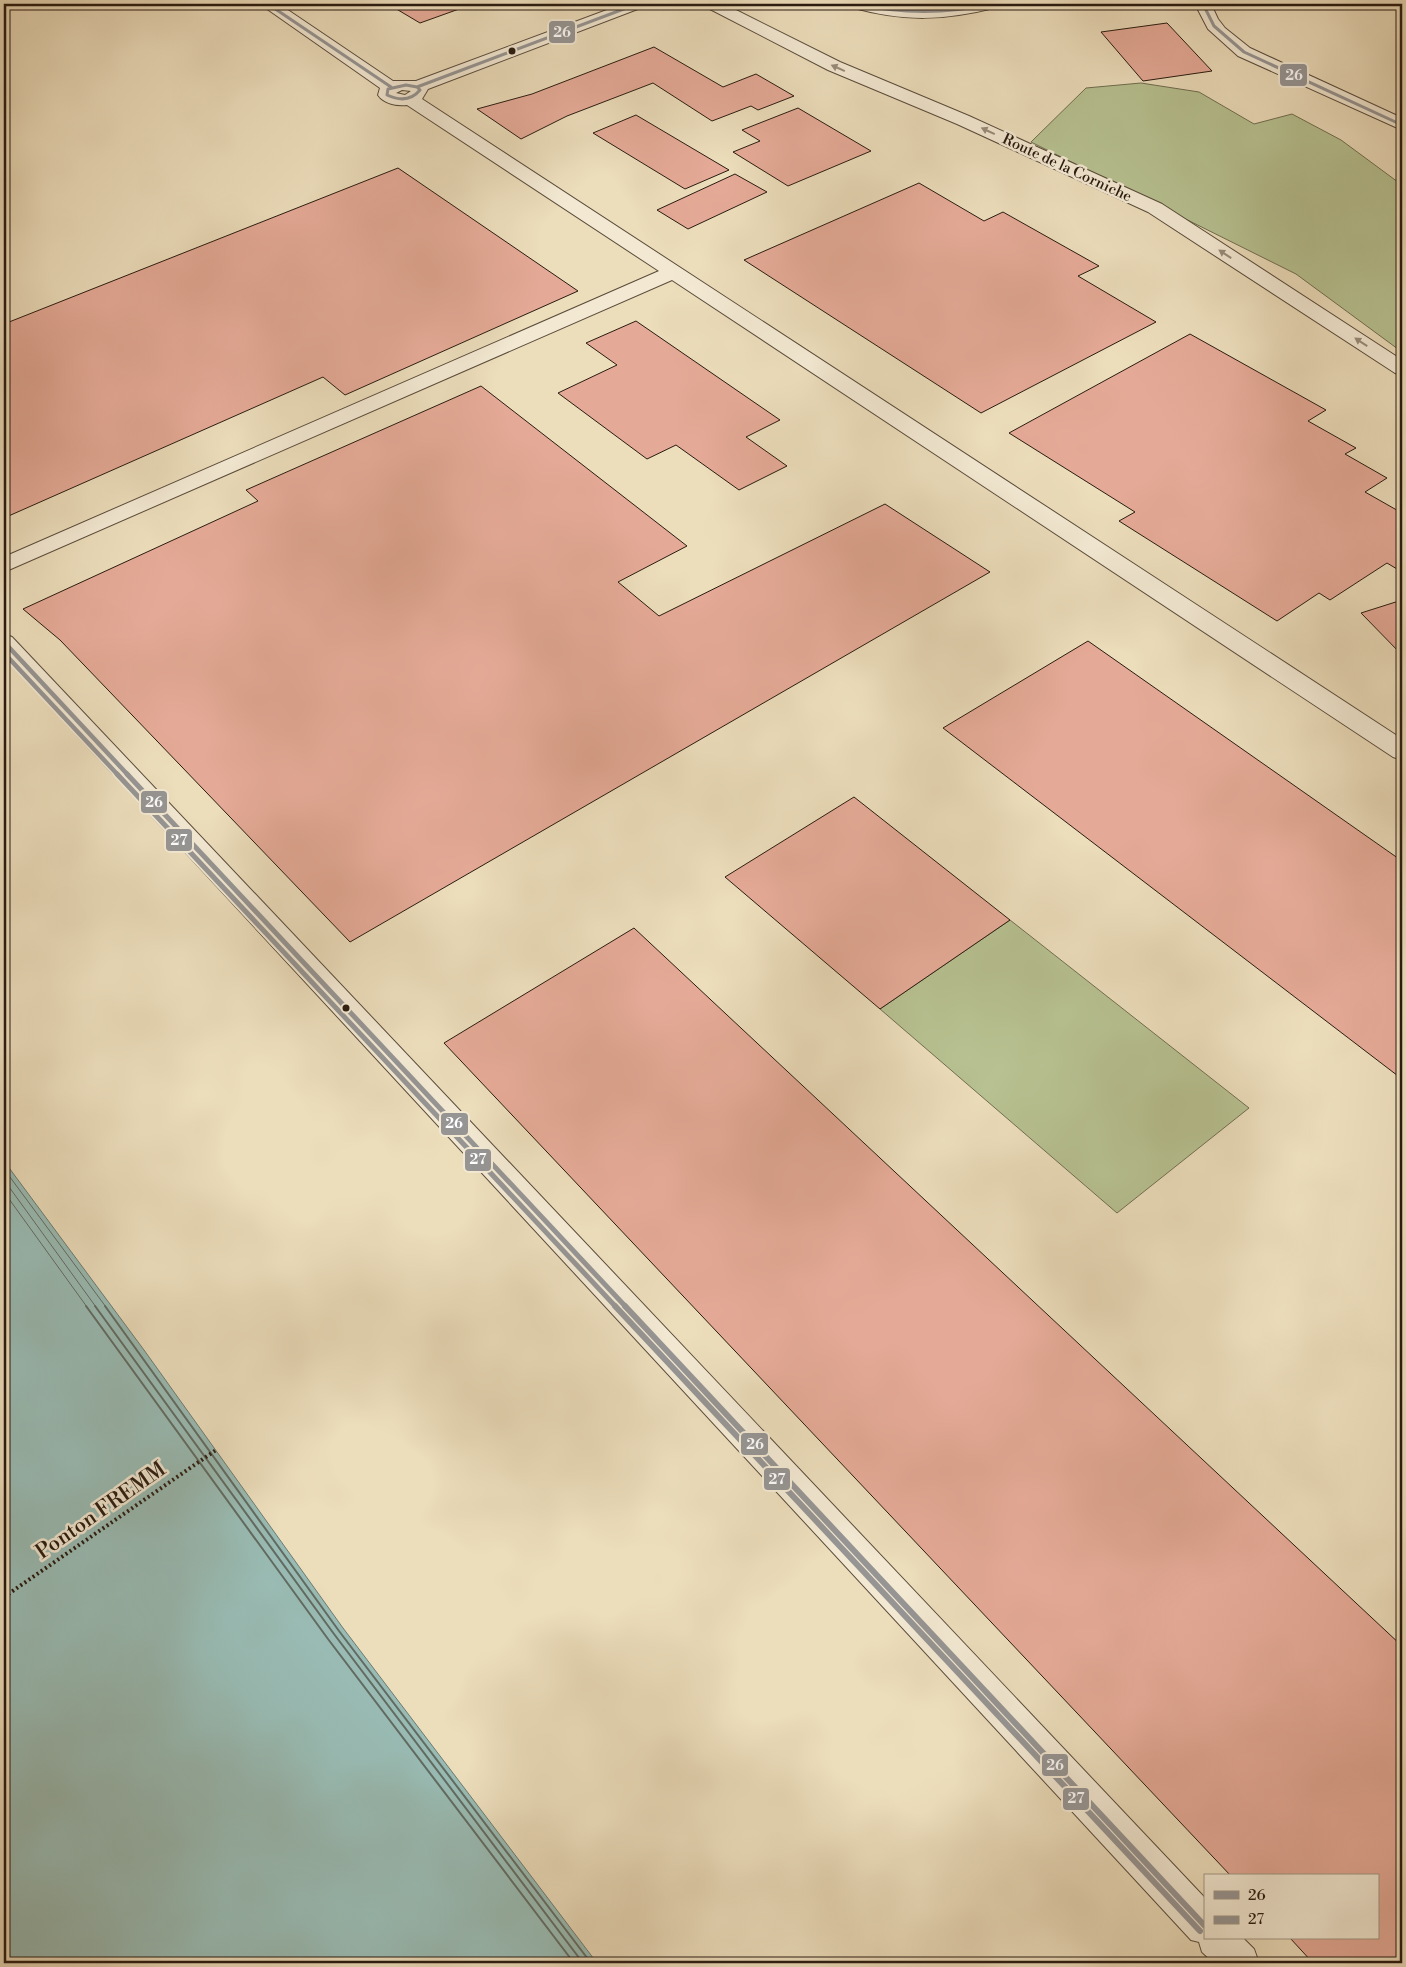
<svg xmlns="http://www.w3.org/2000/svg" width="1406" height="1967" font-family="'Libre Bodoni',serif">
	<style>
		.green { fill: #b7c191; stroke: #706e50 }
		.water { fill: #99bbb3; stroke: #6c7b72 }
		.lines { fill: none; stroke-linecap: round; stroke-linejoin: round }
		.shore-far1 { stroke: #616b62; stroke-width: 1 }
		.shore { stroke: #616b62; stroke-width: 2 }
		.building { fill: #e5aa97; stroke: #291b10 }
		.minor-casing { stroke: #5a4c3b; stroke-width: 2 }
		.path { stroke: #291b10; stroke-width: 4; stroke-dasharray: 2 3; stroke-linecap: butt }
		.minor { fill: #f3e9d3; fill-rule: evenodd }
		.bus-1-far3-casing { stroke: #f3e9d3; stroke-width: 5.5 }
		.bus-1-far2-casing { stroke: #f3e9d3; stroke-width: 8 }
		.bus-1-far1-casing { stroke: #f3e9d3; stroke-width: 9 }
		.bus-1-casing { stroke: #f3e9d3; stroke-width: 10 }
		.bus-2-far2-casing { stroke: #f3e9d3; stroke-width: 8 }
		.bus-2-far1-casing { stroke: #f3e9d3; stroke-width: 9 }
		.bus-2-casing { stroke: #f3e9d3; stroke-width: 10 }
		.bus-1-far3 { stroke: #969594; stroke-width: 3 }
		.bus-1-far2 { stroke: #969594; stroke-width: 4.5 }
		.bus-1-far1 { stroke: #969594; stroke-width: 5 }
		.bus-1 { stroke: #969594; stroke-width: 6 }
		.bus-2-far2 { stroke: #969594; stroke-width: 4.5 }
		.bus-2-far1 { stroke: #969594; stroke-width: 5 }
		.bus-2 { stroke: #969594; stroke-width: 6 }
		.oneway { fill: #988c7b }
		.bus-dot { fill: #291b10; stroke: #f3e9d3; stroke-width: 2 }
		.labels { text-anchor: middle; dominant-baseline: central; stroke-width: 5; stroke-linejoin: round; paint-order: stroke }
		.far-street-label { font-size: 15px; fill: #291b10; stroke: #f3e9d3 }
		.near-street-label { font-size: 21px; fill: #291b10; stroke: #f3e9d3 }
		.line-badge { stroke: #f3e9d3; stroke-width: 2 }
		.badge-label { font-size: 14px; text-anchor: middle; font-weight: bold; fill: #fff }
	</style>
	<rect width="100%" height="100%" fill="#ecddbb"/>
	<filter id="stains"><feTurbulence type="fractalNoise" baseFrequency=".004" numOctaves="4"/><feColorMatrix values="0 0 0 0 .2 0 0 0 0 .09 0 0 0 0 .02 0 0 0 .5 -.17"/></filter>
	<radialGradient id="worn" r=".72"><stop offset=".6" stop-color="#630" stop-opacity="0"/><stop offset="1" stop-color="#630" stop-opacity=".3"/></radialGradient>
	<!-- green -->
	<path class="green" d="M1141 83 1199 92 1254 124 1292 114 1341 140 1402 185V352L1296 274 1031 142 1086 88Z
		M1010 920 1249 1108 1117 1213 880 1009Z"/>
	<!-- water -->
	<path class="water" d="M4 1161 144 1350 343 1628 597 1963H4Z"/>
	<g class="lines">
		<!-- shore-far1 -->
		<path class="shore-far1" d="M4 1169 106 1307
			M4 1180 96 1307
			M4 1192 87 1307"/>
		<!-- shore -->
		<path class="shore" d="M86 1306 328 1639 574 1963
			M95 1306 334 1634 583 1963
			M105 1306 339 1631 591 1963"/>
	</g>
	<!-- building -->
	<path class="building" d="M388 4H473L420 23Z
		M1167 23 1212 71 1143 81 1101 32Z
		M654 47 723 87 756 74 794 96 758 110 751 106 712 121 653 83 567 116 521 139 477 109 532 94Z
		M798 108 871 151 788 186 733 152 760 141 742 130Z
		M636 115 729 170 685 189 593 133Z
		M398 168 578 291 345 395 323 377 4 518V324Z
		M735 174 767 192 688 229 657 210Z
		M919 183 984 221 1003 212 1099 266 1078 276 1156 322 981 413 744 260Z
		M636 321 780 420 746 437 787 466 739 490 676 445 647 459 558 393 617 365 586 343Z
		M1190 334 1326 410 1308 421 1356 448 1345 454 1387 478 1365 492 1402 513V572L1387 563 1330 600 1319 593 1277 621 1119 521 1135 512 1009 433Z
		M481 386 687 546 618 582 659 616 885 504 990 572 350 942 60 640 23 609 258 501 246 490Z
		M1402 600V655L1361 613Z
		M1088 641 1402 861V1079L943 728Z
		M854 797 1010 920 880 1009 725 877Z
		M634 928 1402 1646V1963H1313L1290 1938H1377V1876H1231L444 1043Z"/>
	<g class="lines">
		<defs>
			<path id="minor" d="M260 4H279L393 81H416L623 4H645L643 7 428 89 422 99 1402 739V760L1393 757 672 280 4 572V557L659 271 407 105C397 106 384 104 378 95L380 88ZM402 90 411 91 405 95 396 93Z
				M704 4H724L840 62 969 116 1162 204 1402 360V375L1395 373 1148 212 957 124 828 70 706 7Z
				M848 4C873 2 897 9 922 10 948 10 974 2 1000 4L998 7C943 21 905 22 850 7Z
				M1195 4H1211L1218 19 1225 28 1250 48 1402 118V130L1238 56 1208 29Z
				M4 634 12 637 1205 1898V1938H1243L1254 1949 1259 1963H1214L1202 1952 1199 1942 1191 1940 4 656Z"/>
		</defs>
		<!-- minor casing -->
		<use href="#minor" class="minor-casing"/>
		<!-- path -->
		<path class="path" d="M4 1597 216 1450"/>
		<!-- minor -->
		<use href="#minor" class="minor"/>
		<defs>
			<path id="bus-1-far3" d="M268 4 391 87
				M856 4C902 14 946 14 992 4
				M1203 4 1214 26 1244 52 1402 125
				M406 85 417 87 420 90C411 101 400 101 387 95L388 89Z
				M417 87 637 4"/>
			<path id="bus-1-far2" d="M4 642 128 775"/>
			<path id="bus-1-far1" d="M127 774 626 1307"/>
			<path id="bus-1" d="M625 1306 1205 1926"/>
			<path id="bus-2-far2" d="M4 653 118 775"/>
			<path id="bus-2-far1" d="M117 774 616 1307"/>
			<path id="bus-2" d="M615 1306 1200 1931"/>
		</defs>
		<!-- bus-1-far3 casing -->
		<use href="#bus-1-far3" class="bus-1-far3-casing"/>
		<!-- bus-1-far2 casing -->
		<use href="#bus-1-far2" class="bus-1-far2-casing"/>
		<!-- bus-1-far1 casing -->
		<use href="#bus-1-far1" class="bus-1-far1-casing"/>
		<!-- bus-1 casing -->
		<use href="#bus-1" class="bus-1-casing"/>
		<!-- bus-2-far2 casing -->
		<use href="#bus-2-far2" class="bus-2-far2-casing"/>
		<!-- bus-2-far1 casing -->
		<use href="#bus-2-far1" class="bus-2-far1-casing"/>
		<!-- bus-2 casing -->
		<use href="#bus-2" class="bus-2-casing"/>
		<!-- bus-1-far3 -->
		<use href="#bus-1-far3" class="bus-1-far3"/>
		<!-- bus-1-far2 -->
		<use href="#bus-1-far2" class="bus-1-far2"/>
		<!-- bus-1-far1 -->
		<use href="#bus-1-far1" class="bus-1-far1"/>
		<!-- bus-1 -->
		<use href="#bus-1" class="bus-1"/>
		<!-- bus-2-far2 -->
		<use href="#bus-2-far2" class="bus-2-far2"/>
		<!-- bus-2-far1 -->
		<use href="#bus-2-far1" class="bus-2-far1"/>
		<!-- bus-2 -->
		<use href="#bus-2" class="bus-2"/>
	</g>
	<!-- one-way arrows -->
	<defs><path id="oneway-solid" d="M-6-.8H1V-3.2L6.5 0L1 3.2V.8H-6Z" transform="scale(1.25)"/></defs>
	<g class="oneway">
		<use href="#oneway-solid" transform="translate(838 68) rotate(-156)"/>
		<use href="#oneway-solid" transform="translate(988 131) rotate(-155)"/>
		<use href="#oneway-solid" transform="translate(1225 254) rotate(-147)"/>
		<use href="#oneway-solid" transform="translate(1361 342) rotate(-147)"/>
	</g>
	<!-- markers -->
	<g class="bus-dot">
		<circle cx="512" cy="51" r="4.5"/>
		<circle cx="346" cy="1008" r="4.5"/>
	</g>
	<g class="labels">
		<!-- far-street labels -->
		<g class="far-street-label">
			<text transform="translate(1067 168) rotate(25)">Route de la Corniche</text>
		</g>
		<!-- near-street labels -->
		<g class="near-street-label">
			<text transform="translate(101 1511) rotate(-35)">Ponton FREMM</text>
		</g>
	</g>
	<g class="line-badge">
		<rect x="548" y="20" width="28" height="24" rx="5" fill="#969594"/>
		<rect x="1279" y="63" width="29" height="24" rx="5" fill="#969594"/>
		<rect x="140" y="790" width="28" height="24" rx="5" fill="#969594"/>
		<rect x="165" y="828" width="28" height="24" rx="5" fill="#969594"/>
		<rect x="440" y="1112" width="29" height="24" rx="5" fill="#969594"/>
		<rect x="464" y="1148" width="28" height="24" rx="5" fill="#969594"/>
		<rect x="740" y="1432" width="29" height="24" rx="5" fill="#969594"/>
		<rect x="763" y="1467" width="28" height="24" rx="5" fill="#969594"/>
		<rect x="1041" y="1753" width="28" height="24" rx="5" fill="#969594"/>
		<rect x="1062" y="1787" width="28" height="24" rx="5" fill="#969594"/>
	</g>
	<g class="badge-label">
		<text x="562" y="37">26</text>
		<text x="1294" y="80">26</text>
		<text x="154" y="807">26</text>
		<text x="179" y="845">27</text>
		<text x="454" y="1128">26</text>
		<text x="478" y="1164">27</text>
		<text x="755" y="1449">26</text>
		<text x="777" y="1484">27</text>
		<text x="1055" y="1770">26</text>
		<text x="1076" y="1803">27</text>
	</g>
	<!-- margin -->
	<rect width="1406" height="1967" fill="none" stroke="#ecddbb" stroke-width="20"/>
	<rect x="5" y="5" width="1396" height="1957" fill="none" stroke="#291b10" stroke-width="2.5"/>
	<rect x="10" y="10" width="1386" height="1947" fill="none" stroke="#291b10"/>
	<!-- legend -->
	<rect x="1204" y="1874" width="175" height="65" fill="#f3e9d3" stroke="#a29785"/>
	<rect x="1214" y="1891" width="25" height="8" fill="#969594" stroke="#a29785"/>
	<text x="1248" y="1900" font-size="15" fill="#291b10">26</text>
	<rect x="1214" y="1916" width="25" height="8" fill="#969594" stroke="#a29785"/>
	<text x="1248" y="1924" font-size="15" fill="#291b10">27</text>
	<rect width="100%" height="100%" filter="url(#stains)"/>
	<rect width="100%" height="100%" fill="url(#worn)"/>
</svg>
